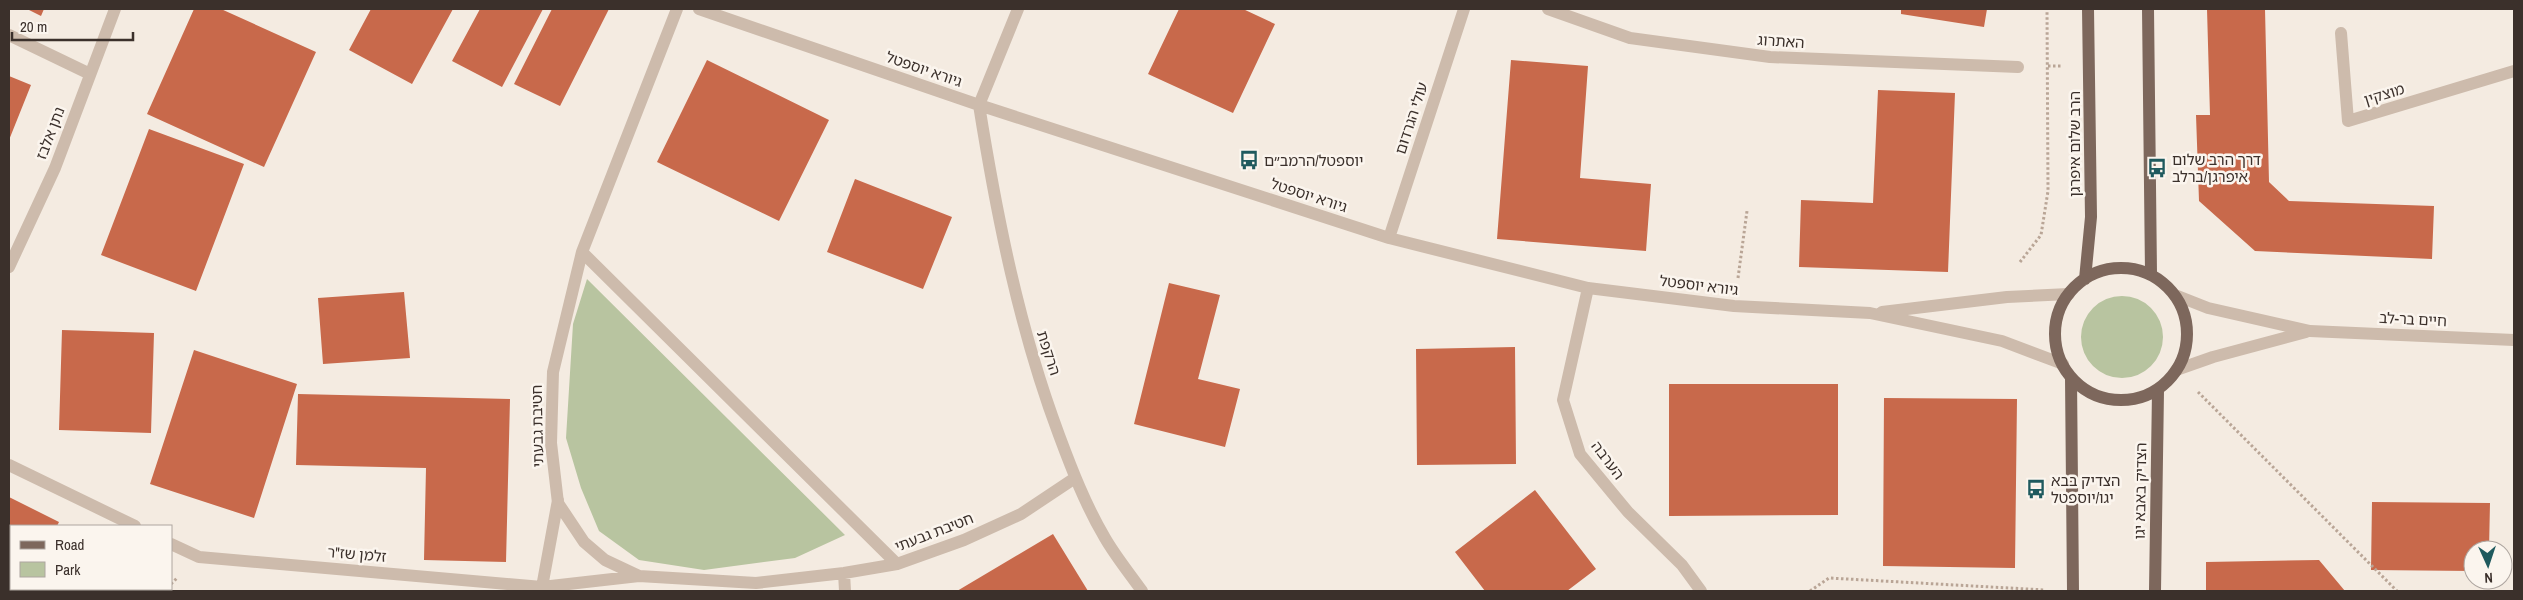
<svg xmlns="http://www.w3.org/2000/svg" width="2523" height="600" font-family="'Archivo Narrow','Noto Sans Hebrew',sans-serif">
	<style>
		.green { fill: #b8c4a0 }
		.building { fill: #c8694b }
		.lines { fill: none; stroke-linecap: round; stroke-linejoin: round }
		.path { stroke: #b9a596; stroke-width: 3; stroke-dasharray: 2.5 2.5; stroke-linecap: butt }
		.minor { stroke: #cdbbac; stroke-width: 12 }
		.major { stroke: #7d675c; stroke-width: 12 }
		.labels { text-anchor: middle; dominant-baseline: central; stroke-width: 5; stroke-linejoin: round; paint-order: stroke }
		.street-label { font-size: 15px; fill: #3b302b; stroke: #fbf5ee }
		.poi-label { font-size: 15px; fill: #3b302b; stroke: #fbf5ee; text-anchor: start }
	</style>
	<rect width="100%" height="100%" fill="#f4ebe1"/>
	<!-- green -->
	<path class="green" d="M587 279 845 535 795 558 704 570 639 560 599 531 581 488 566 438 573 324Z
		M2081 337a41 41 0 1 1 82 0a41 41 0 1 1-82 0Z"/>
	<!-- building -->
	<path class="building" d="M27 9H44L41 16Z
		M194 9H221L316 52 264 167 147 114Z
		M371 9H453L412 84 349 50Z
		M480 9H543L502 87 452 61Z
		M552 9H609L560 106 514 84Z
		M1179 9H1243L1275 24 1233 113 1148 74Z
		M1901 9H1987L1984 27 1901 14Z
		M2207 9H2265L2269 182 2289 201 2434 206 2432 259 2255 251 2199 201 2196 115H2210Z
		M707 60 829 120 779 221 657 162Z
		M1511 60 1588 66 1580 178 1651 184 1646 251 1497 239Z
		M9 76 31 85 9 140Z
		M1878 90 1955 93 1948 272 1799 267 1801 200 1873 203Z
		M149 129 244 164 196 291 101 255Z
		M855 179 952 217 923 289 827 252Z
		M1169 283 1220 295 1198 379 1240 389 1225 447 1134 424Z
		M404 292 410 358 323 364 318 298Z
		M62 330 154 333 151 433 59 430Z
		M1515 347 1516 464 1417 465 1416 349Z
		M194 350 297 384 254 518 150 484Z
		M1669 384H1838V515L1669 516Z
		M298 394 510 399 506 562 424 560 426 468 296 465Z
		M1884 398 2017 399 2015 568 1883 566Z
		M1535 490 1596 569 1567 591H1485L1455 552Z
		M9 497 59 522 57 526H11V589H25L24 591H9Z
		M2372 502 2490 503 2489 550H2473V571L2371 570Z
		M1053 534 1088 591H957Z
		M2319 560 2345 591H2206V562Z"/>
	<g class="lines">
		<!-- path -->
		<path class="path" d="M2048 66H2062
			M2020 262 2041 235 2048 191 2047 9
			M1738 278 1747 211
			M2198 392 2397 591
			M171 584 178 577
			M163 591 166 589
			M1810 591 1829 578 2045 590"/>
		<!-- minor -->
		<path class="minor" d="M677 9 582 252 553 372 551 443 558 503 584 542 605 560 639 576 756 583 844 573 897 564 964 540 1021 514 1075 478
			M699 9 979 105 1389 238 1588 288 1734 306 1870 313 2002 341 2063 364
			M1548 9 1630 38 1770 57 2018 67
			M2341 33 2348 121 2514 71
			M9 35 90 74
			M979 105C997 217 1019 328 1059 435 1072 470 1086 506 1105 538 1116 557 1130 574 1142 591
			M979 105 1018 9
			M1389 238 1464 9
			M582 252 897 564
			M9 267 55 168 115 9
			M1588 288 1563 400 1580 454 1628 512 1682 565 1701 591
			M2175 295 2208 308 2310 331 2514 340
			M1882 312 2007 297 2069 294
			M2176 370 2213 357 2306 332
			M9 465 135 526
			M171 544 199 557 542 587 558 500
			M844 573 845 591
			M542 591V587L639 576"/>
		<!-- major -->
		<path class="major" d="M2148 9 2151 273
			M2055 334a66 66 0 1 1 132 0a66 66 0 1 1-132 0Z
			M2085 279 2091 217 2088 9
			M2071 378 2073 591
			M2155 591 2158 391"/>
	</g>
	<!-- icons -->
	<defs>
		<symbol id="bus-bare" viewBox="-9 -9 18 18"><path d="M-5-6H5V4H4V6H2V4H-2V6H-4V4H-5ZM-3.5-4V0h7V-4ZM-3.5 1.2v1.5H-2V1.2ZM2 1.2v1.5H3.5V1.2Z" fill="#1f5a5e" stroke="#fbf5ee" stroke-width="2.5" paint-order="stroke"/></symbol>
	</defs>
	<g fill-rule="evenodd">
		<use href="#bus-bare" x="1235" y="146" width="28" height="28"/>
		<use href="#bus-bare" x="2143" y="154" width="28" height="28"/>
		<use href="#bus-bare" x="2022" y="475" width="28" height="28"/>
	</g>
	<g class="labels">
		<!-- street labels -->
		<g class="street-label">
			<text transform="translate(1781 41) rotate(4)">האתרוג</text>
			<text transform="translate(924 69) rotate(19)">גיורא יוספטל</text>
			<text transform="translate(2384 94) rotate(-17)">מוצקין</text>
			<text transform="translate(1411 118) rotate(-72)">עולי הגרדום</text>
			<text transform="translate(50 133) rotate(-69)">נתן אלבז</text>
			<text transform="translate(2074 144) rotate(-90)">הרב שלום איפרגן</text>
			<text transform="translate(1309 195) rotate(18)">גיורא יוספטל</text>
			<text transform="translate(1699 285) rotate(7)">גיורא יוספטל</text>
			<text transform="translate(2413 319) rotate(3)">חיים בר-לב</text>
			<text transform="translate(1049 353) rotate(72)">הרקפת</text>
			<text transform="translate(537 426) rotate(-91)">חטיבת גבעתי</text>
			<text transform="translate(1608 460) rotate(53)">הערבה</text>
			<text transform="translate(2140 491) rotate(-89)">הצדיק באבא יגו</text>
			<text transform="translate(934 532) rotate(-21)">חטיבת גבעתי</text>
			<text transform="translate(357 554) rotate(5)">זלמן שז"ר</text>
		</g>
		<!-- poi labels -->
		<g class="poi-label">
			<text x="2172" y="159">דרך הרב שלום<tspan x="2172" dy="17">איפרגן/ברלב</tspan></text>
			<text x="1264" y="160">יוספטל/הרמב״ם</text>
			<text x="2051" y="480">הצדיק בבא<tspan x="2051" dy="17">יגו/יוספטל</tspan></text>
		</g>
	</g>
	<!-- border -->
	<rect width="2523" height="600" fill="none" stroke="#3b302b" stroke-width="20"/>
	<!-- legend -->
	<rect x="10" y="525" width="162" height="65" fill="#fbf5ee" stroke="#aea6a0"/>
	<rect x="20" y="541" width="25" height="8" fill="#7d675c" stroke="#aea6a0"/>
	<text x="55" y="550" font-size="15" fill="#3b302b">Road</text>
	<rect x="20" y="562" width="25" height="15" fill="#b8c4a0" stroke="#aea6a0"/>
	<text x="55" y="575" font-size="15" fill="#3b302b">Park</text>
	<!-- north arrow -->
	<g transform="translate(2488 565) rotate(177)"><circle r="24" fill="#fbf5ee" stroke="#aea6a0"/>
	<path d="M0-4L9 19L0 12L-9 19Z" fill="#1f5a5e"/>
	<text y="-8" font-size="14" font-weight="bold" text-anchor="middle" fill="#3b302b">N</text>
	</g>
	<!-- scale -->
	<path d="M12 32v8h121v-8" fill="none" stroke="#3b302b" stroke-width="2.5"/>
	<text x="20" y="32" font-size="15" fill="#3b302b" stroke="#fbf5ee" stroke-width="4" paint-order="stroke">20 m</text>
</svg>
